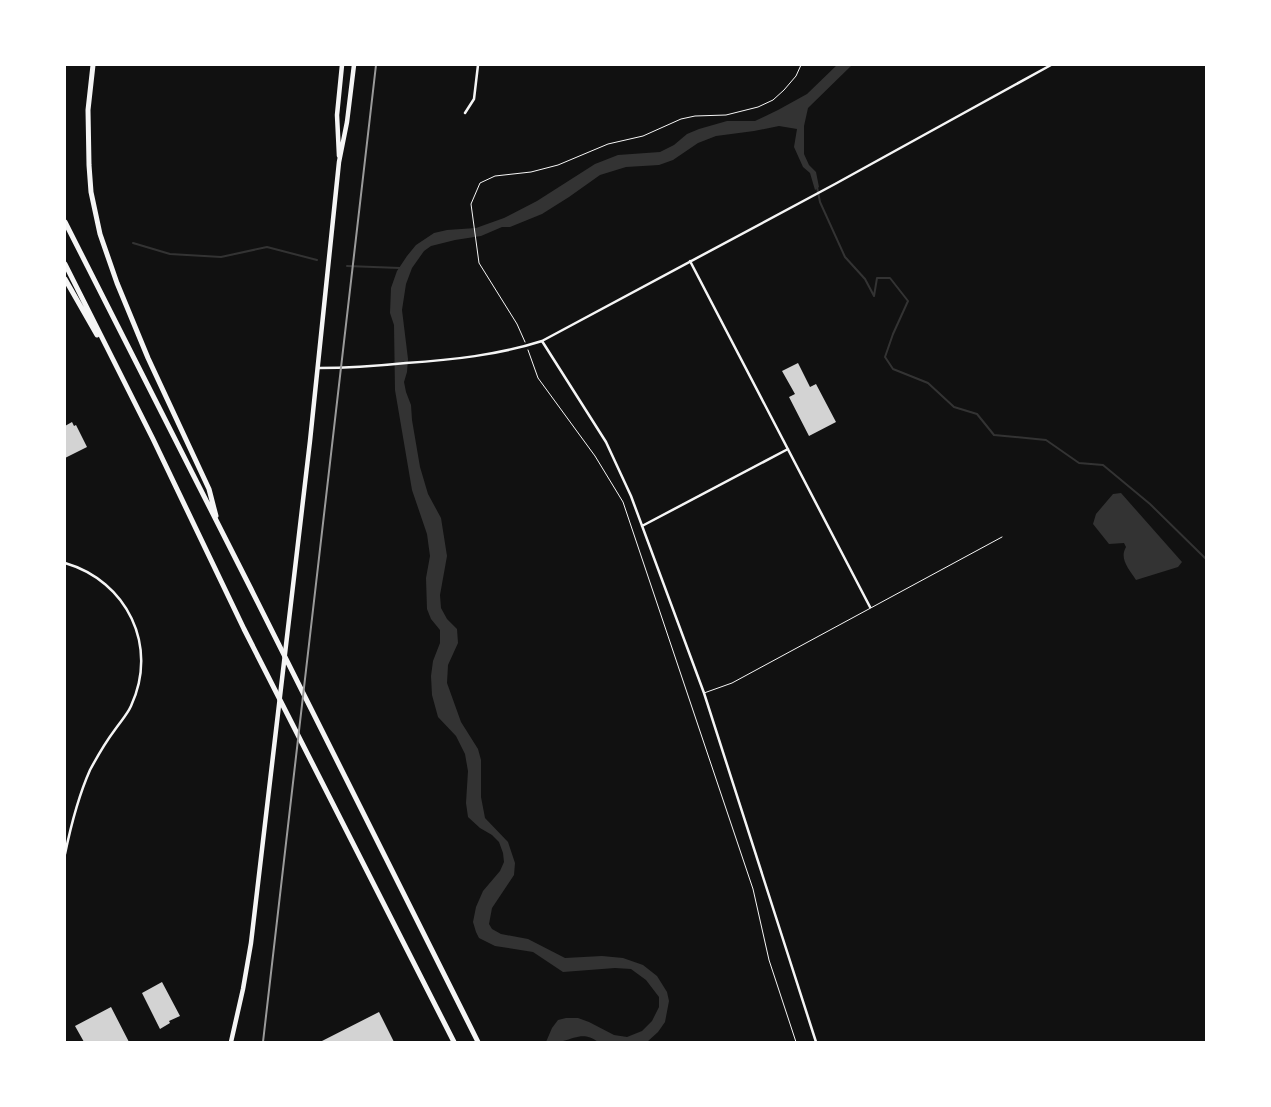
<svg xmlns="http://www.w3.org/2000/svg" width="1271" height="1107" font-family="'Playfair Display',serif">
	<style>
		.water { fill: #333 }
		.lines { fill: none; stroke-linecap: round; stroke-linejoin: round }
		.stream { stroke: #333; stroke-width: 2 }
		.building { fill: #d3d3d3 }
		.path { stroke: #f5f5f5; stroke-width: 1 }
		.service { stroke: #f5f5f5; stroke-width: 1 }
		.minor { stroke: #f5f5f5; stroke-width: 2.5 }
		.primary { stroke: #f5f5f5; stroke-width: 4.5 }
		.motorway { stroke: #f5f5f5; stroke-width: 5 }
		.rail { stroke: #9a9a9a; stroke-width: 2 }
	</style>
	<rect width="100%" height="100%" fill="#111"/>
	<!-- water -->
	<path class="water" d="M837 65H852L808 108 804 126V154L809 165 816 172 819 187 815 190 810 173 803 167 794 147 797 129 779 126 754 131 716 136 698 143 673 160 659 165 626 167 600 175 569 197 542 214 510 227H502L481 236 455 240 431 246 424 251 412 268 406 284 402 310 408 359 407 372 404 382 406 392 411 405 412 420 420 467 428 494 441 518 447 556 440 595 441 608 447 619 457 629 458 643 448 665 447 683 461 722 478 749 481 760V797L485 818 508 842 515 863 514 875 492 908 489 924 492 929 501 934 528 939 565 958 602 956 623 958 643 965 657 976 667 992 669 1001 665 1022 658 1032 647 1042H598C585 1032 577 1037 563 1041 558 1043 552 1042 546 1042L552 1028 558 1020 566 1018H578L589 1022 614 1035 627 1037 642 1031 652 1021 659 1007V997L646 980 631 969 615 968 563 972 533 952 495 946 479 938 476 932 473 922 476 907 483 891 500 871 504 862 503 853 499 842 492 835 480 828 468 817 466 803 468 771 465 754 456 736 438 717 432 695 431 676 433 661 440 643V630L431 619 427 609 426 578 430 556 427 534 412 490 395 390 394 325 390 313 391 288 397 271 407 256 416 245 434 233 447 230 476 228 504 218 537 201 595 164 618 155 660 152 674 145 687 134 699 129 727 121H755L778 110 807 94Z
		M1121 493 1182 562 1178 567 1136 580C1129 569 1119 559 1126 547L1124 543 1109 544 1093 524 1096 514 1113 494Z"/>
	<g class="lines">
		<!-- stream -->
		<path class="stream" d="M817 187 820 202 845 257 865 279 874 296 877 278H890L908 301 893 334 885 357 893 369 928 383 954 407 977 414 994 435 1046 440 1079 463 1103 465 1150 504 1206 559
			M133 243 170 254 221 257 267 247 317 260
			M347 266 400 268"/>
	</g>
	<!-- building -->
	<path class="building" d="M798 363 810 387 816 384 836 422 809 436 789 397 795 394 782 371Z
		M72 422 74 426 76 425 87 447 65 458V426Z
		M162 982 180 1016 169 1021 170 1023 160 1029 142 993Z
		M111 1007 129 1042H84L75 1026Z
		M379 1012 394 1042H320Z"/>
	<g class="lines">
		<!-- path -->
		<path class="path" d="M525 342 517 324 479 263 471 204 480 183 495 176 531 172 558 165 608 144 643 136 681 119 695 116 726 115 758 107 773 100 784 90 796 76 801 65
			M528 350 538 378 595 456 623 502 753 889 769 960 796 1042"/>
		<!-- service -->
		<path class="service" d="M704 693 732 683 1002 537"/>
		<!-- minor -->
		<path class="minor" d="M465 113 474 99 478 65
			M690 261 870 607
			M542 341 606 442 631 496 704 693 816 1042
			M318 368C348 368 377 366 406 363 452 360 498 355 542 341L835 184 1051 65
			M642 526 788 449
			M65 563C127 581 159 646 131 706 127 715 120 722 114 731 105 743 97 757 90 770 78 797 71 825 65 854"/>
		<!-- primary -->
		<path class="primary" d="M339 156 337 115 342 65
			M231 1042 243 989 251 943 310 441 339 162 347 122 354 65"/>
		<!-- motorway -->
		<path class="motorway" d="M93 65 88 110 89 165 91 192 100 234 117 283 148 358 209 489 216 516
			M65 222 251 589 478 1042
			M65 264 153 439 244 629 454 1042
			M65 279 97 335"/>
		<!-- rail -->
		<path class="rail" d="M263 1042 376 65"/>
	</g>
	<!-- border -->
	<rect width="1271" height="1107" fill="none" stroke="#ffffff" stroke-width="132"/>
</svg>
